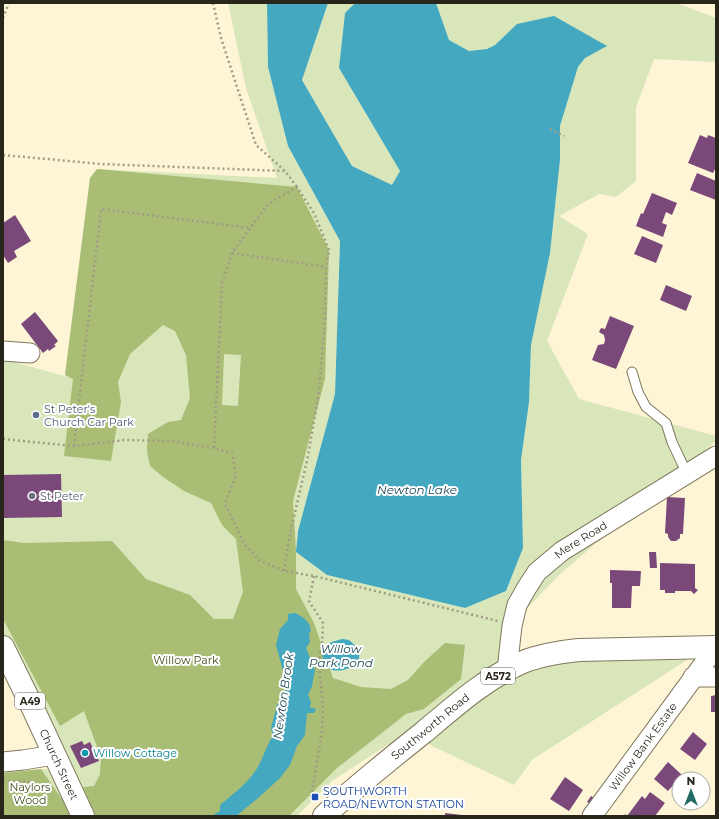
<svg xmlns="http://www.w3.org/2000/svg" width="719" height="819" font-family="Montserrat,sans-serif">
	<style>
		.green { fill: #d8e6ba }
		.forest { fill: #a9bd75; fill-rule: evenodd }
		.water { fill: #43a8c0 }
		.building { fill: #7b487a }
		.lines { fill: none; stroke-linecap: round; stroke-linejoin: round }
		.service-casing { stroke: #80785d; stroke-width: 11 }
		.minor-casing { stroke: #80785d; stroke-width: 21 }
		.primary-casing { stroke: #80785d; stroke-width: 24 }
		.path { stroke: #a19b85; stroke-width: 2.5; stroke-dasharray: 2 3; stroke-linecap: butt }
		.service { stroke: #fff; stroke-width: 9 }
		.minor { stroke: #fff; stroke-width: 19 }
		.primary { stroke: #fff; stroke-width: 22 }
		.service-dot { fill: #5c6f8a; stroke: #fff; stroke-width: 1.5 }
		.worship-dot { fill: #6b7280; stroke: #fff; stroke-width: 1.5 }
		.culture-dot { fill: #0f9aa8; stroke: #fff; stroke-width: 1.5 }
		.transit-dot { fill: #1a4fb4; stroke: #fff; stroke-width: 1.5 }
		.labels { text-anchor: middle; dominant-baseline: central; stroke-width: 4; stroke-linejoin: round; paint-order: stroke }
		.shield { fill: #fff; stroke: #68665f; stroke-width: 1 }
		.shield-label { font-size: 10px; font-weight: bold; fill: #28251a }
		.service-label { font-size: 11px; fill: #4e5e75; stroke: #fff; text-anchor: start }
		.worship-label { font-size: 11px; fill: #5b616d; stroke: #fff; text-anchor: start }
		.street-label { font-size: 11px; fill: #28251a; stroke: #fff }
		.park-label { font-size: 11px; fill: #414d19; stroke: #fff }
		.culture-label { font-size: 11px; fill: #0d838f; stroke: #fff; text-anchor: start }
		.transit-label { font-size: 11px; fill: #164399; stroke: #fff; text-anchor: start }
		.water-label { font-size: 12px; font-style: italic; fill: #1c4953; stroke: #fff }
	</style>
	<rect width="100%" height="100%" fill="#fef5d7"/>
	<!-- green -->
	<path class="green" d="M228 3H267L268 67 288 146 340 241 335 394 298 531 296 552 327 575 465 608 506 591 523 548 521 460 529 402 531 345 550 253 560 160V126L578 67 585 58 517 24 495 45 487 49 469 51 449 40 436 3H677L716 18V62L654 59 636 107V181L616 197 599 194 559 216 588 234 547 341 579 399 716 436V441L559 575 517 619 519 675 542 662 693 656 532 760 514 785 426 743 409 731 332 781 297 816H3V773L67 767 3 644V359L68 377 65 375 90 178 97 169 277 178 246 88Z
		M328 3H355L345 14 339 68 400 171 392 186 352 166 302 80Z"/>
	<!-- forest -->
	<path class="forest" d="M97 169 297 187 329 250 325 379 293 501 296 552V589L314 623 333 678 361 687 391 689 408 680 425 661 445 643 465 645 461 679 424 709 406 714 337 768 289 816H95L83 787 94 786 100 774 101 758 84 711 60 726 3 619V540L24 543 112 541 146 579 190 595 214 619H233L243 592 236 539 222 525 211 503 184 491 163 477 150 466 147 451 148 434 168 422 181 420 190 398 186 355 175 331 163 325 130 354 118 382 121 402 111 461 64 456 73 379 65 375 90 178ZM224 354 241 355 238 406 222 405Z
		M41 769 63 801 70 816H3V773Z"/>
	<!-- water -->
	<path class="water" d="M267 3H328L302 80 352 166 392 185 400 171 339 68 345 13 355 3H436L449 40 469 51 487 49 495 45 517 24 554 16 607 46 585 58 578 67 560 126V160L550 253 531 345 529 402 521 460 523 548 506 591 465 608 327 575 296 552 298 531 335 394 340 241 288 146 268 67Z
		M295 613C303 617 310 621 311 631L309 633 310 642 306 648 315 670 312 686 308 695 311 702 310 708H314L316 710 314 713H307L305 735 297 746 290 765 280 778 257 799 236 816H211L220 811V805C233 794 247 784 256 770 263 759 266 746 273 736L271 728 277 705 284 696 287 686 276 645 280 629 288 620V614Z
		M343 639 349 640 359 649C359 653 360 658 358 661 354 669 337 673 330 669 326 667 324 664 323 659 318 645 333 641 343 639Z"/>
	<!-- building -->
	<path class="building" d="M700 135 707 138 708 135 716 138V167L713 173 688 163Z
		M697 173 716 181V200L690 190Z
		M652 193 677 203 672 215 666 212 662 223 667 225 663 237 636 226 641 213 643 214Z
		M15 215 31 241 14 251 17 257 8 263 3 255V223Z
		M642 236 663 245 656 263 634 254Z
		M666 285 692 296 686 311 660 300Z
		M35 312 58 341 54 345 56 346 49 351 48 349 43 353 21 324Z
		M610 316 634 326 616 369 592 360 598 345 604 344 605 340 604 335 599 332 601 328 605 329Z
		M61 474 62 517 3 518V475Z
		M667 497 685 498 683 534H680V538L676 541H671L668 537V534L665 533Z
		M649 552H656L657 568H650Z
		M660 563 695 564V588L698 590 694 594 691 591H675V593H665V590H660Z
		M610 570 641 571 640 586H632L631 608H612V583H610Z
		M716 695V712H711V696Z
		M693 732 707 744 695 760 680 749Z
		M82 741 84 745 90 742 99 761 81 768 70 746Z
		M668 762 682 775 668 791 654 779Z
		M565 777 583 790 569 811 550 799Z
		M650 792 665 803 655 816H624L625 814 627 816 642 796 645 799Z
		M591 796 597 800 593 805 587 802Z
		M445 813 462 815V816H445Z"/>
	<g class="lines">
		<defs>
			<path id="service" d="M632 372 638 392 646 407 666 423 672 442 687 474"/>
			<g id="minor">
				<path d="M3 351 30 353"/>
				<path id="s1" d="M507 670 512 626 517 605 526 589 537 572 562 551 716 456"/>
				<path d="M693 677H716"/>
				<path d="M3 762 23 760 54 755"/>
				<path id="s2" d="M592 816 716 647"/>
			</g>
			<g id="primary">
				<path id="s3" d="M3 647 30 702 83 816"/>
				<path id="s4" d="M324 816C356 786 390 759 424 732 455 706 486 678 523 662 540 655 560 652 579 650L716 647"/>
			</g>
		</defs>
		<!-- service casing -->
		<use href="#service" class="service-casing"/>
		<!-- minor casing -->
		<use href="#minor" class="minor-casing"/>
		<!-- primary casing -->
		<use href="#primary" class="primary-casing"/>
		<!-- path -->
		<path class="path" d="M213 3 221 38 256 145 285 171 297 187
			M3 18 9 3
			M550 129 564 136
			M3 155 101 164 285 171
			M232 253 326 267
			M3 439 74 446 125 440 171 441 214 448 232 453 236 475 225 504 245 545 259 560 284 571 314 576 498 621
			M74 446 101 209 250 228
			M214 448 222 284 232 253 268 204 297 187 314 213 329 250 326 267 325 319 319 392 308 456 289 539 284 571
			M3 781C25 780 29 781 49 789
			M311 797 322 732 323 705 319 666 320 652 322 644 323 623 309 601 314 576"/>
		<!-- service -->
		<use href="#service" class="service"/>
		<!-- minor -->
		<use href="#minor" class="minor"/>
		<!-- primary -->
		<use href="#primary" class="primary"/>
	</g>
	<!-- markers -->
	<circle class="service-dot" cx="36" cy="415" r="4"/>
	<circle class="worship-dot" cx="32" cy="496" r="4"/>
	<circle class="culture-dot" cx="85" cy="753" r="4"/>
	<rect class="transit-dot" x="311" y="793" width="8" height="8" rx="2"/>
	<g class="labels">
		<!-- shield labels -->
		<g class="shield">
			<rect x="481" y="668" width="34" height="16" rx="3"/>
			<rect x="15" y="693" width="30" height="16" rx="3"/>
		</g>
		<g class="shield-label">
			<text x="498" y="676">A572</text>
			<text x="30" y="701">A49</text>
		</g>
		<!-- service labels -->
		<g class="service-label">
			<text x="44" y="409">St Peter's<tspan x="44" dy="13">Church Car Park</tspan></text>
		</g>
		<!-- worship labels -->
		<g class="worship-label">
			<text x="40" y="496">St Peter</text>
		</g>
		<!-- street labels -->
		<g class="street-label">
			<text stroke="none"><textPath href="#s1" startOffset="159">Mere Road</textPath></text>
			<text stroke="none"><textPath href="#s4" startOffset="139">Southworth Road</textPath></text>
			<text stroke="none"><textPath href="#s2" startOffset="86">Willow Bank Estate</textPath></text>
			<text stroke="none"><textPath href="#s3" startOffset="130">Church Street</textPath></text>
		</g>
		<!-- park labels -->
		<g class="park-label">
			<text x="186" y="660">Willow Park</text>
			<text x="30" y="787">Naylors<tspan x="30" dy="13">Wood</tspan></text>
		</g>
		<!-- culture labels -->
		<g class="culture-label">
			<text x="93" y="753">Willow Cottage</text>
		</g>
		<!-- transit labels -->
		<g class="transit-label">
			<text x="323" y="791">SOUTHWORTH<tspan x="323" dy="13">ROAD/NEWTON STATION</tspan></text>
		</g>
		<!-- water labels -->
		<g class="water-label">
			<text x="417" y="489">Newton Lake</text>
			<text x="341" y="648">Willow<tspan x="341" dy="14">Park Pond</tspan></text>
			<text transform="translate(283 696) rotate(-82)">Newton Brook</text>
		</g>
	</g>
	<!-- border -->
	<rect width="719" height="819" fill="none" stroke="#28251a" stroke-width="8"/>
	<!-- north arrow -->
	<g transform="translate(691 791)"><circle r="19" fill="#ffffff" stroke="#a9a8a3"/>
	<path d="M0-3L7 15L0 10L-7 15Z" fill="#226b63"/>
	<text y="-6" font-size="11" font-weight="bold" text-anchor="middle" fill="#28251a">N</text>
	</g>
</svg>
